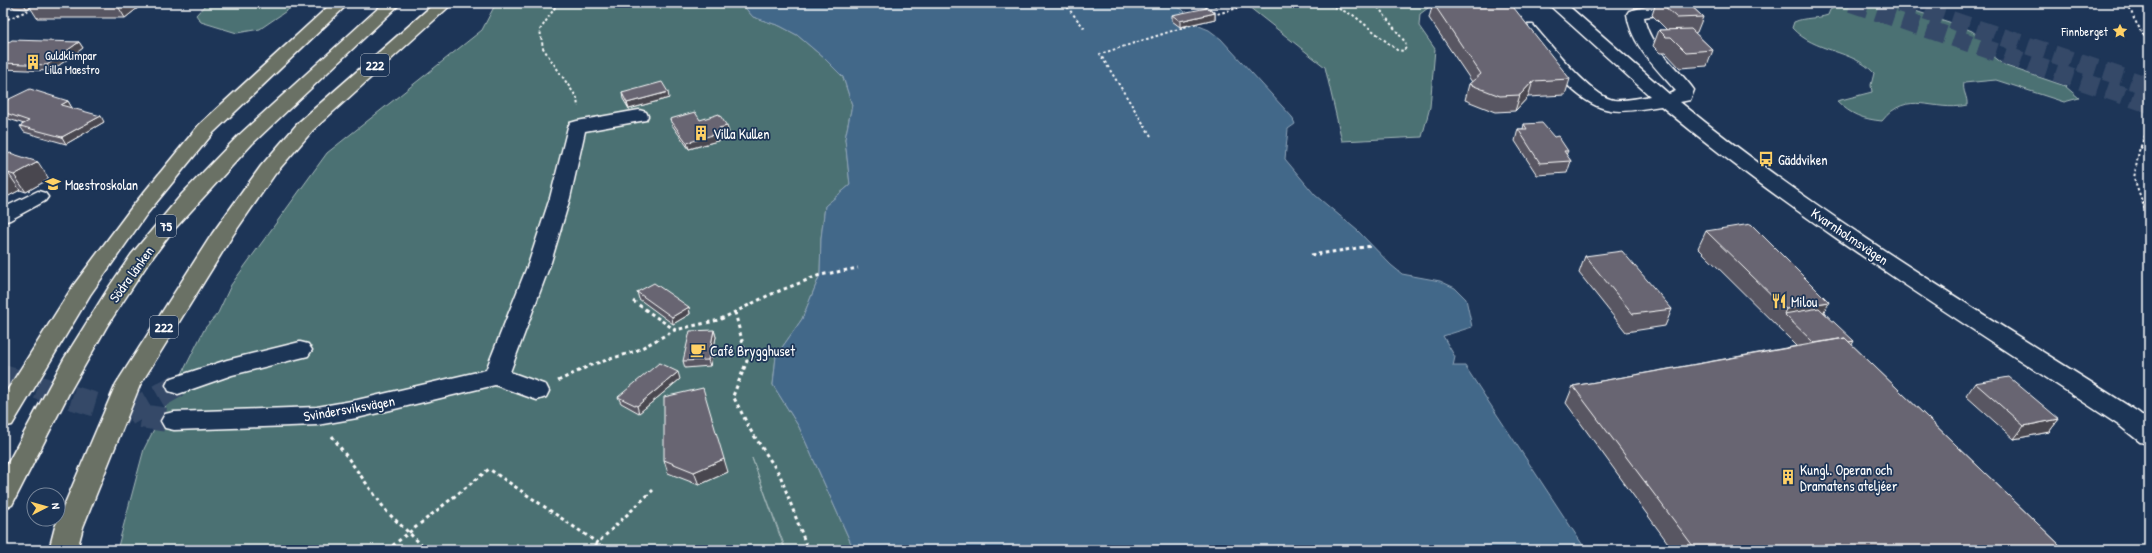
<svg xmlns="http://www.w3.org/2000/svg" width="2152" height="553" font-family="'Patrick Hand',sans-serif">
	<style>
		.green { fill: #4b7173; stroke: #a5b8b9 }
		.water { fill: #426789; stroke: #8ea4b8 }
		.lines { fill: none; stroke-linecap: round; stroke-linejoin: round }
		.minor-tunnel-far1 { stroke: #344968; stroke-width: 18; stroke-dasharray: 18 9; stroke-linecap: butt }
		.minor-tunnel { stroke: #344968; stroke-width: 24; stroke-dasharray: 24 12; stroke-linecap: butt }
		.minor-casing { stroke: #fff; stroke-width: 3 }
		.highway-casing { stroke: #fff; stroke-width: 3 }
		.path-far1 { stroke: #fff; stroke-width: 2; stroke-dasharray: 2.5 2.5; stroke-linecap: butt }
		.path { stroke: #fff; stroke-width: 3; stroke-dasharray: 3.5 3.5; stroke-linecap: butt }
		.minor { fill: #1d3557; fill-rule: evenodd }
		.highway { fill: #6b7165; fill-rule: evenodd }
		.wall { fill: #595762; stroke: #fff }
		.shaded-wall { fill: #484750; stroke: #fff }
		.building { fill: #676572; stroke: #fff }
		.labels { text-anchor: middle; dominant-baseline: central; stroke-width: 3.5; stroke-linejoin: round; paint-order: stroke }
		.far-poi-label { font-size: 12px; fill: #fff; stroke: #1d3557; text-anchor: end }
		.shield { fill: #1d3557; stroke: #bbc2cd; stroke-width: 1 }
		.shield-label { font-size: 13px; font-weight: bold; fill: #fff }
		.poi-label { font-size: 14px; fill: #fff; stroke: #1d3557; text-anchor: start }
		.street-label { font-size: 14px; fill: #fff; stroke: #1d3557 }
	</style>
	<rect width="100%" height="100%" fill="#1d3557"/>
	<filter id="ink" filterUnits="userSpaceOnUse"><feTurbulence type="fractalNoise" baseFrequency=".025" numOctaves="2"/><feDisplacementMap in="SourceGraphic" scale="8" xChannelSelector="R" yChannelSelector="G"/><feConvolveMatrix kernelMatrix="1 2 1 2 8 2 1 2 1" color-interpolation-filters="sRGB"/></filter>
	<g filter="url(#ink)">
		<!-- green -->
		<path class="green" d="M207 3H298L260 29 237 33 201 22 196 15Z
			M496 3H741L753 17 780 26 797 35 824 58 843 77 852 105 845 139 850 185 825 206 821 238 820 275 802 319 776 356 773 385 799 427 854 550H786L752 458 785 550H117L144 449 205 328 218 313 231 285 327 153 482 30Z
			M1244 3H1444L1432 5 1420 14 1419 26 1435 49 1430 107 1422 137 1342 141 1325 67Z
			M1841 3H1891L1955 24 1972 31 1984 40 1993 56 2006 66 2065 86 2079 98 2064 102 1996 80 1964 83C1962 91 1968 97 1967 105 1933 113 1908 88 1882 121 1863 119 1851 115 1837 101L1872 92 1871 85 1874 73C1852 49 1815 53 1792 28L1794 22C1805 17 1817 19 1828 15L1830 10Z"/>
		<!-- water -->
		<path class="water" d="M741 3H1164L1182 9 1199 26 1209 30 1221 39 1292 117 1295 124 1288 129 1285 159 1315 195 1358 231 1391 265 1402 274 1440 281 1455 288 1466 299 1472 327 1443 336 1455 357 1453 366H1465L1586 550H854L799 427 773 385 776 356 802 319 820 275 821 238 825 206 850 185 845 139 852 105 843 77 824 58 797 35 780 26 753 17Z"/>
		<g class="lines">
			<!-- minor-tunnel-far1 -->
			<path class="minor-tunnel-far1" d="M1851 3 2149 104
				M1900 3 2149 86"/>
			<!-- minor-tunnel -->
			<path class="minor-tunnel" d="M3 377 127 414 174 421
				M127 414 178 385"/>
			<defs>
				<path id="minor" d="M1547 3H1565L1669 94 1676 91C1656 68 1631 45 1627 14L1629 11 1658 4 1687 5 1689 8 1687 11 1644 17C1649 48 1677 66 1694 90L1690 100 1680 102C1823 219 1983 313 2138 412L2149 421V444L2140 442 2120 426C1965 323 1804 225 1661 106 1645 108 1626 113 1610 110 1576 105 1543 57 1521 33L1519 29 1521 25H1533C1549 43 1592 97 1614 100 1625 101 1639 98 1650 96Z
					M639 110 646 112 648 116 646 120 585 131 570 198 551 262 510 372 546 385 549 391 546 397 537 400 495 385 357 418 317 425 174 430 165 428 161 421 165 414 174 412 317 407 357 400 486 370 529 262 550 198 568 127 570 123 577 121Z
					M38 191 45 193 48 197 45 201 10 220 3 222V208Z
					M300 342 308 344 312 350 308 356 232 375 178 394 169 391 166 385 169 379 227 360Z"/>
				<path id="highway" d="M332 3H349L213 133 146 215 90 295 12 425 3 427V397L73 286 132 207 199 125Z
					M384 3H401L252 144 170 234 147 265 107 326 69 393 12 505 3 509V472L64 359 109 287 131 255 182 194 238 136Z
					M435 3H453L313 130 275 174 233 235 140 385 83 527 77 550H49L55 527 116 384 212 234 261 166 299 122Z"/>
			</defs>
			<!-- minor casing -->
			<use href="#minor" class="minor-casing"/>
			<!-- highway casing -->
			<use href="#highway" class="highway-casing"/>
			<!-- path-far1 -->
			<path class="path-far1" d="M558 3 540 30 543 48 577 98 578 107
				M1064 3 1085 29
				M1201 3 1217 14 1241 7 1269 6 1277 3
				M1325 3 1353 15 1397 50 1404 51 1406 47 1405 42 1378 7 1372 3
				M2128 3 2134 19 2149 44
				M3 21 34 8
				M2149 126 2139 151 2134 178 2149 221
				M1151 136 1100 54 1197 23
				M2140 147 2149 151"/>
			<!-- path -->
			<path class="path" d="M1311 255 1372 246
				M633 301 675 330
				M735 312 747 361 733 396 751 431 780 475 808 550
				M558 381 591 365 636 351 675 330 719 320 769 295 820 275 858 268
				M332 436 387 512 427 550
				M387 550 489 469 608 550
				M590 550 653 490"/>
			<!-- minor -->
			<use href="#minor" class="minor"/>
			<!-- highway -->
			<use href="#highway" class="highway"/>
		</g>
		<!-- wall -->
		<path class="wall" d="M10 3H144L125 18H37L30 7 27 9 14 8Z
			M1210 3H1226L1215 6Z
			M1433 3H1464L1570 79 1565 95 1528 97 1515 111 1495 112 1465 100 1469 84 1472 82 1429 18Z
			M1621 3H1652L1651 6 1635 8 1632 4H1623Z
			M1656 3H1688L1703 17 1697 32 1695 33 1713 50 1707 66 1680 68 1666 53H1660L1653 46 1659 30H1667L1652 15Z
			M1215 13V19L1180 27 1172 21V15Z
			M79 42 83 48 51 71 3 69V46Z
			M622 93 669 98 629 109 623 99Z
			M68 101 72 108H71L104 122 66 144 24 132 20 126 24 124 3 117V102Z
			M670 119 700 120 729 132 723 134 724 139 689 149 672 125Z
			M1524 124 1554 137 1568 151 1566 155 1571 161 1567 173 1537 175 1515 141 1518 129H1523Z
			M3 157 49 179 26 192 20 190 3 199Z
			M1706 231 1824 312 1852 345 2065 550H1673L1566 403 1573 386 1797 346 1698 248Z
			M1585 256 1672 309 1665 326 1626 332 1579 273Z
			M637 292 689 307 690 314 673 324 639 299Z
			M714 330 716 337 710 366 685 368 683 361Z
			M680 379 639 413 621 403 618 397Z
			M1975 383 2059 419 2049 432 2014 439 1966 396Z
			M664 460 728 472 699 485 668 473Z"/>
		<!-- shaded-wall -->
		<path class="shaded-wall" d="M23 3H28L30 7 27 9Z
			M116 3H144L125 18Z
			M1215 3H1226L1215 6Z
			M1215 13V19L1180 27V21Z
			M79 42 83 48 51 71 47 65Z
			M1533 81 1528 97 1515 111 1520 95Z
			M668 92 669 98 629 109 627 103Z
			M68 101 72 108 65 111 61 105Z
			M101 116 104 122 66 144 62 137Z
			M727 126 729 132 723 134 724 139 689 149 687 143 719 128Z
			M38 162 49 179 26 192 14 175Z
			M8 173 20 190 3 199V175Z
			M1829 302 1820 319 1784 314 1786 309Z
			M689 307 690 314 673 324 672 317Z
			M714 330 716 337 710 366 708 360Z
			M1854 341 1847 354 1818 347Z
			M678 372 680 379 639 413 637 406Z
			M2059 419 2049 432 2014 439 2024 426Z
			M724 459 728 472 699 485 694 472Z"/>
		<!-- building -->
		<path class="building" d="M1433 3H1464L1465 4 1510 3 1570 79 1533 81 1520 95 1500 96 1469 84 1481 74Z
			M1661 3H1688L1703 17 1677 18Z
			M1207 8 1215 13 1180 21 1172 15Z
			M1691 29 1713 50 1686 52 1671 37H1666L1659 30Z
			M12 40 79 42 47 65 3 63V46Z
			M662 82 668 92 627 103 622 93Z
			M30 89 68 101 61 105 101 116 62 137 20 126 29 121 3 112V102Z
			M695 112 700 120 719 114 727 126 719 128 722 132 687 143 670 119Z
			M1542 123 1554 137 1558 136 1568 151H1564L1571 161 1540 163 1518 129H1527L1524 124Z
			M10 153 38 162 14 175 8 173 3 175V157Z
			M1751 224 1829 302 1786 309 1706 231Z
			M1622 251 1672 309 1633 314 1585 256Z
			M654 283 689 307 672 317 637 292Z
			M1819 308 1854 341 1849 342 1845 338 1814 343 1784 314Z
			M714 330 708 360 683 361 690 331Z
			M1845 338 2065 550H1696L1573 386Z
			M659 363 678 372 637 406 618 397Z
			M2009 377 2059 419 2024 426 1975 383Z
			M703 388 724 459 694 472 664 460V397Z"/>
	</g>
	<!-- icons -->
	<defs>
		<symbol id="sight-bare" viewBox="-9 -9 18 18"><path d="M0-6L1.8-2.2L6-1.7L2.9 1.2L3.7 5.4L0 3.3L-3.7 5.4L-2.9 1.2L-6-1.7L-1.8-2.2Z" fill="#ffd166" stroke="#1d3557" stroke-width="2.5" paint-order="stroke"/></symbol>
		<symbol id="building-bare" viewBox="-9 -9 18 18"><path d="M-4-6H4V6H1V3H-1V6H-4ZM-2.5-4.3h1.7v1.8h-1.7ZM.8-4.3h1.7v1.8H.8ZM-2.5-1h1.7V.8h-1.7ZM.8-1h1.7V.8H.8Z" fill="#ffd166" stroke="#1d3557" stroke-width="2.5" paint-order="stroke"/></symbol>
		<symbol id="bus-bare" viewBox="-9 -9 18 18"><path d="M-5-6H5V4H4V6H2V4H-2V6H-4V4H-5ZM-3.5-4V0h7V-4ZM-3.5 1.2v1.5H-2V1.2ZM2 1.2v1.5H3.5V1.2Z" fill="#ffd166" stroke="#1d3557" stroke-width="2.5" paint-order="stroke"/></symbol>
		<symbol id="school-bare" viewBox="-9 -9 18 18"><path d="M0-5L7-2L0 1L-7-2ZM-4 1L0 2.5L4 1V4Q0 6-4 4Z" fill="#ffd166" stroke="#1d3557" stroke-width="2.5" paint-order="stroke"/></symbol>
		<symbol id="restaurant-bare" viewBox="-9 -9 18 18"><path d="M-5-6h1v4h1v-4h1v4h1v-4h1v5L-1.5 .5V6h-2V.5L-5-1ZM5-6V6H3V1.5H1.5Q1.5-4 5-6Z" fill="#ffd166" stroke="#1d3557" stroke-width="2.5" paint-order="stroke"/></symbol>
		<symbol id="cafe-bare" viewBox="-9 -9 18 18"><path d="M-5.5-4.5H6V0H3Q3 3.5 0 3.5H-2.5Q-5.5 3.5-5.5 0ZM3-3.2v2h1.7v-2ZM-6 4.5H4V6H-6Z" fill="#ffd166" stroke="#1d3557" stroke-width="2.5" paint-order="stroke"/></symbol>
	</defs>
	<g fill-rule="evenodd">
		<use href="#sight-bare" x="2109" y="20" width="22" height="22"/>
		<use href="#building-bare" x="22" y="51" width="22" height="22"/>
		<use href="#building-bare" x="690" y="122" width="22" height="22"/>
		<use href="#bus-bare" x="1755" y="148" width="22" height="22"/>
		<use href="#school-bare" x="42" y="173" width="22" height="22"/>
		<use href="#restaurant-bare" x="1768" y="290" width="22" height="22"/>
		<use href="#cafe-bare" x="687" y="339" width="22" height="22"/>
		<use href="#building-bare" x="1777" y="466" width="22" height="22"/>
	</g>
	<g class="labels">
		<!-- far-poi labels -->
		<g class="far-poi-label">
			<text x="2108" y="31">Finnberget</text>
			<text x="45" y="55" text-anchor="start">Guldklimpar<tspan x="45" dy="14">Lilla Maestro</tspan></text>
		</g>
		<!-- shield labels -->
		<g class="shield">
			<rect x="361" y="54" width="28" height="22" rx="3"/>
			<rect x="156" y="215" width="20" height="22" rx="3"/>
			<rect x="150" y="316" width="28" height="22" rx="3"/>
		</g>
		<g class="shield-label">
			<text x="375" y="65">222</text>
			<text x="166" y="226">75</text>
			<text x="164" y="327">222</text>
		</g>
		<!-- poi labels -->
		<g class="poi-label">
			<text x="713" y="133">Villa Kullen</text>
			<text x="1778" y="159">Gäddviken</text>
			<text x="65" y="184">Maestroskolan</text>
			<text x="1791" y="301">Milou</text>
			<text x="710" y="350">Café Brygghuset</text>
			<text x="1800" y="469">Kungl. Operan och<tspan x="1800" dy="16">Dramatens ateljéer</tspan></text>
		</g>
		<!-- street labels -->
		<g class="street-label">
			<text transform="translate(1850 236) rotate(34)">Kvarnholmsvägen</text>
			<text transform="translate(131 274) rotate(-54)">Södra länken</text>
			<text transform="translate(349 408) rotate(-10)">Svindersviksvägen</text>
		</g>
	</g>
	<!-- margin -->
	<rect width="2152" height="553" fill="none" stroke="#1d3557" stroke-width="16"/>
	<rect x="8" y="8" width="2136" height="537" fill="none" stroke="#fff" stroke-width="1.5" filter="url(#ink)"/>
	<!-- north arrow -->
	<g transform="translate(46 507) rotate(84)"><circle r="19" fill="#1d3557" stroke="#77869a"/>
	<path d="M0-3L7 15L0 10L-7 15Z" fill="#ffd166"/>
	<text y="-6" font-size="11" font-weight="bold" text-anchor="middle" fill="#ffffff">N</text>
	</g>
</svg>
